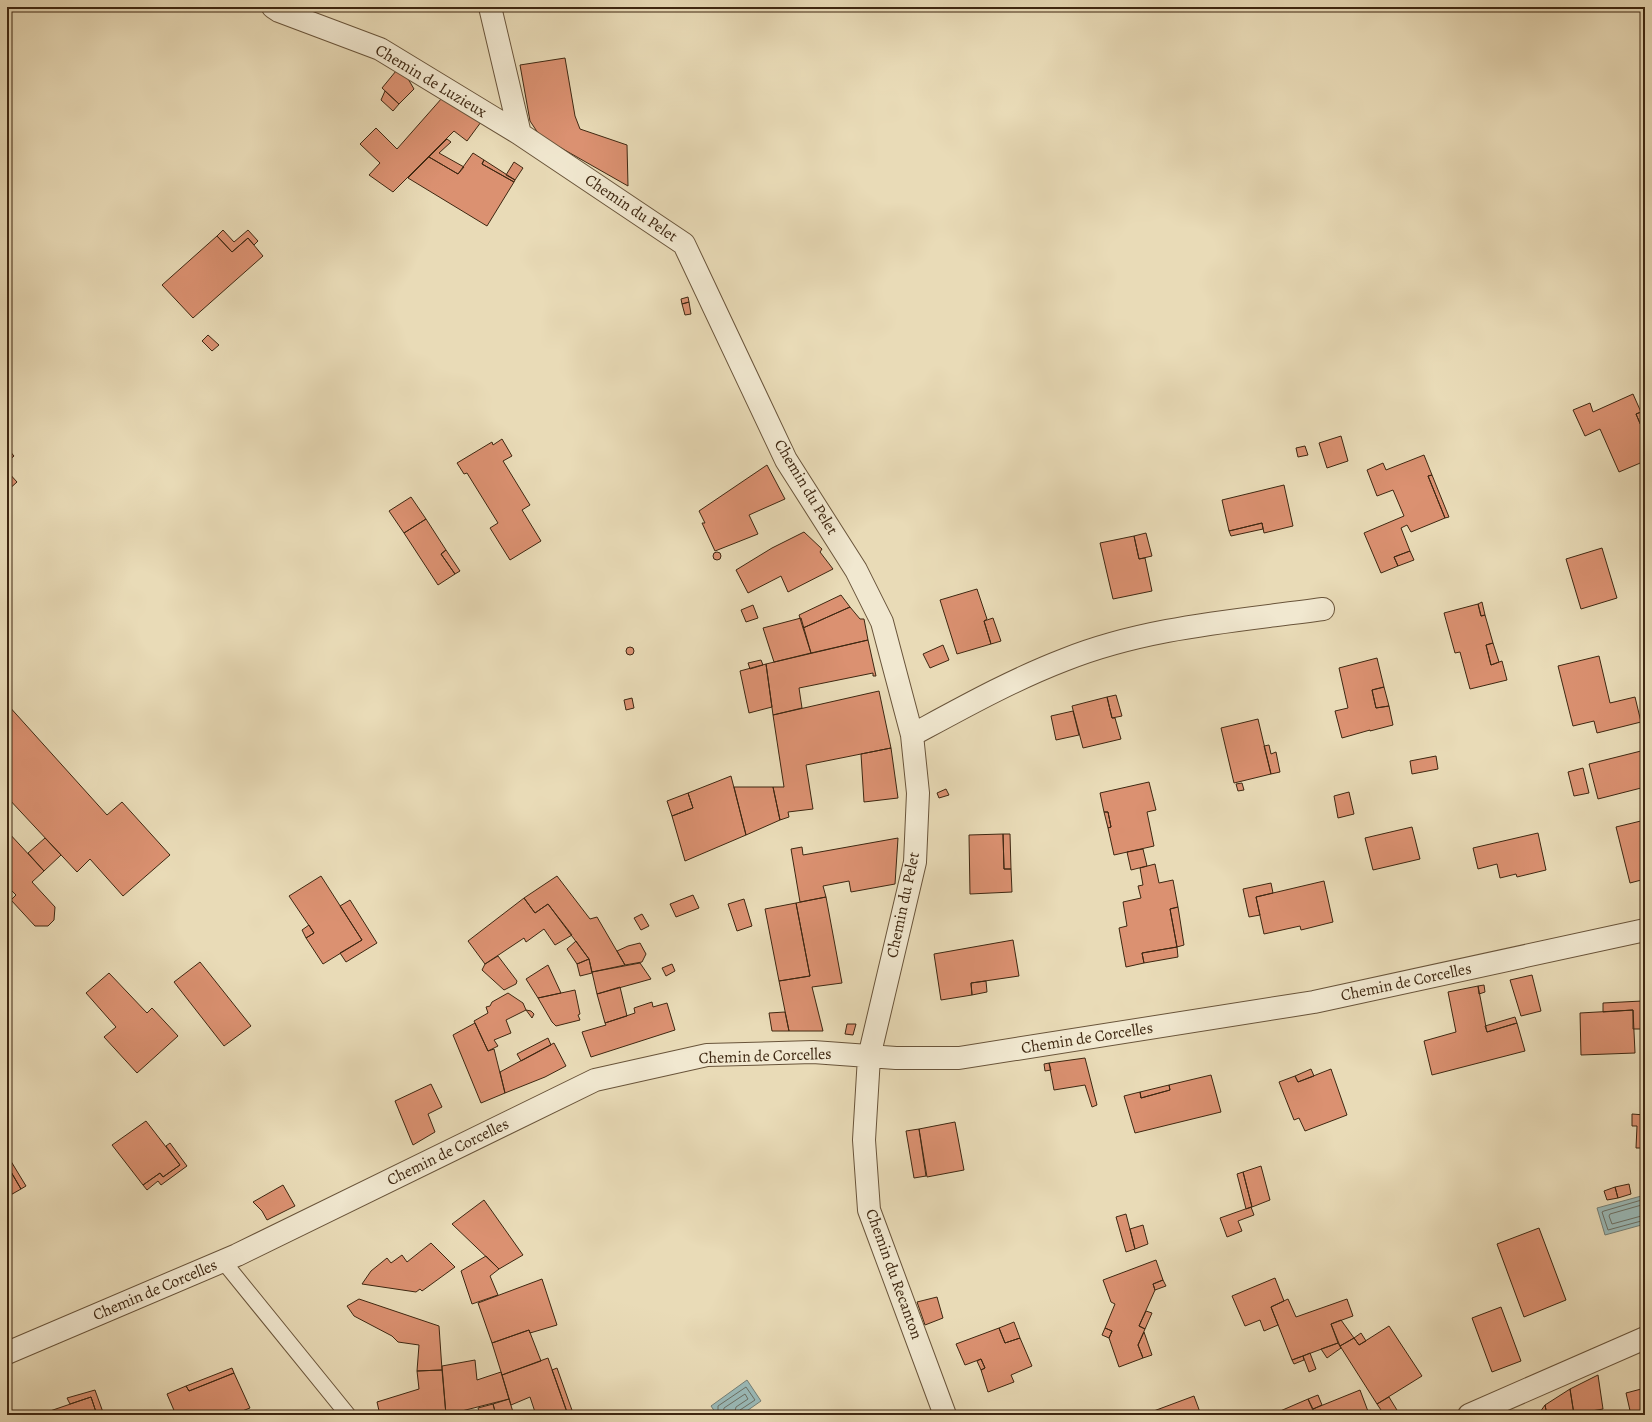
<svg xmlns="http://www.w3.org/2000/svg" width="1652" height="1422" font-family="Alegreya,serif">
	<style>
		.water { fill: #9ab9b7; stroke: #757f75 }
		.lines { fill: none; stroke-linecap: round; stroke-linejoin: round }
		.shore { stroke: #6c7064; stroke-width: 1 }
		.building { fill: #db9171; stroke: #3e2711 }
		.lane-casing { stroke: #69543a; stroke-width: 17 }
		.street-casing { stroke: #69543a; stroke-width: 24 }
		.lane { stroke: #f1e8d0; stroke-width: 15 }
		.street { stroke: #f1e8d0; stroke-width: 22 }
		.labels { text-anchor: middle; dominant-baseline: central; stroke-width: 3; stroke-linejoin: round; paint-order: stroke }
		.street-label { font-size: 16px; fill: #3e2711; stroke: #f1e8d0 }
	</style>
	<rect width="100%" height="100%" fill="#e9dbb7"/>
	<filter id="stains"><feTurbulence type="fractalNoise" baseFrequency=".005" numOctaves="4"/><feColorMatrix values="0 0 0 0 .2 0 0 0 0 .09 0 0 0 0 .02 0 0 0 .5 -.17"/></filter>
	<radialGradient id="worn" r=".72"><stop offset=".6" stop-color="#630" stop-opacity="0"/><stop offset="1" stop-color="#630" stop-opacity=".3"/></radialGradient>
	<!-- water -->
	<path class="water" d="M1645 1195V1224L1605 1235 1597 1208Z
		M747 1380 761 1401 741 1415H713L715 1412 711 1406Z"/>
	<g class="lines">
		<!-- shore -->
		<path class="shore" d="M1645 1199 1604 1211 1602 1212 1608 1230 1645 1220
			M1645 1204 1610 1214 1609 1216 1612 1224 1645 1215
			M718 1415V1406L746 1387 755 1400 740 1410 739 1415
			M723 1415 724 1408 745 1394 748 1399 736 1407 734 1415"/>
	</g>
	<!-- building -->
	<path class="building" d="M565 58 575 116 580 129 627 145 628 186 540 136 530 121 520 65Z
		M396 71 407 77 414 89 399 104 382 88Z
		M385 91 399 104 393 111 381 100Z
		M442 98 481 122 467 141 454 131 393 192 369 175 380 163 360 144 376 128 397 149Z
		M447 139 451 142 439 153 464 167 458 174 429 157Z
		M473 153 484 160 482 164 514 182 487 226 408 178 429 157 458 174Z
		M484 160 515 180 514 182 482 164Z
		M514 162 523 168 515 180 506 175Z
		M223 230 234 242 248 230 258 241 254 245 248 238 232 252 217 236Z
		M217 236 232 252 248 238 263 256 193 318 162 285Z
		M688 297 689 302 682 304 681 299Z
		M689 302 691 314 685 315 682 304Z
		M208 335 219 345 212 351 202 341Z
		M1633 394 1641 412 1636 414 1645 435V461L1619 472 1600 429 1585 436 1573 410 1590 403 1593 412Z
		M1641 412 1645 422V435L1636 414Z
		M1341 436 1348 461 1327 468 1319 443Z
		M502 439 512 456 503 461 530 505 522 510 541 541 510 560 490 528 498 523 467 473 464 474 457 463 492 442 493 445Z
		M1305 446 1308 455 1298 457 1296 448Z
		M7 448 14 456 7 462Z
		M1424 455 1432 475 1428 476 1445 518 1411 532 1407 525 1401 528 1410 551 1394 557 1398 566 1381 573 1364 533 1404 516 1393 490 1377 496 1367 470 1383 463 1386 470Z
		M767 465 785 499 749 515 758 534 715 551 702 523H705L699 511Z
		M7 471 17 482 7 491Z
		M1432 475 1449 517 1445 518 1428 476Z
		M1284 485 1293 526 1264 533 1262 523 1229 531 1222 500Z
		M411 497 426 519 404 533 389 511Z
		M426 519 446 550 441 554 455 574 438 585 404 533Z
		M1262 523 1263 529 1231 536 1229 531Z
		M804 532 822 549 820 552 833 569 788 592 781 576 748 593 736 570 772 548Z
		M1146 533 1152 556 1139 559 1134 536Z
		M1134 536 1139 559 1145 558 1152 591 1113 599 1100 543Z
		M1602 548 1617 598 1581 609 1566 559Z
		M446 550 460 571 455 574 441 554Z
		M1410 551 1414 560 1398 566 1394 557Z
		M713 556a4 4 0 1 1 8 0a4 4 0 1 1-8 0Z
		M977 589 987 619 984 621 991 644 957 654 940 600Z
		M841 595 850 607 803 628 799 615Z
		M1482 602 1485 615 1481 616 1478 604Z
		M1478 604 1481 616 1485 615 1493 643 1486 645 1491 665 1502 661 1507 680 1470 689 1460 652 1455 653 1444 613Z
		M753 605 758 618 746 622 741 610Z
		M850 607 860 619H864L868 640 811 653 803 628Z
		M801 618 811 653 774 662 763 628Z
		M993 618 1001 641 991 644 984 621Z
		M868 640 876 676H873V673L799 688 802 708 773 715 766 664Z
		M1493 643 1499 662 1491 665 1486 645Z
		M943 645 949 660 930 668 923 654Z
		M626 651a4 4 0 1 1 8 0a4 4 0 1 1-8 0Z
		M1599 656 1610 703 1635 697 1641 722 1597 733 1594 721 1573 726 1558 666Z
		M1377 658 1384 687 1372 690 1376 708 1389 706 1393 725 1370 731V730L1342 738 1335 711 1348 708 1339 668Z
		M761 660 763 665 750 669 748 663Z
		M766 664 772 707 749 713 740 671Z
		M1384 687 1389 706 1376 708 1372 690Z
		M879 691 891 748 806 765 813 809 788 812 789 817 780 820 773 787H784L773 715Z
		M1116 695 1122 716 1112 718 1107 697Z
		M1107 697 1112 718H1115L1121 739 1083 748 1072 706Z
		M632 698 634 708 626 710 624 700Z
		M7 704 107 815 122 802 170 855 123 896 90 859 77 872 7 797Z
		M1073 711 1079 735 1056 740 1051 716Z
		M1258 719 1271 774 1234 783 1221 728Z
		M1269 745 1271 754 1276 752 1280 772 1271 774 1264 746Z
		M891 748 898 798 864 802 861 754Z
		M1645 750V787L1598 799 1589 764Z
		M1436 756 1438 769 1412 774 1410 761Z
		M1583 768 1589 793 1574 796 1568 772Z
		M731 776 746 835 685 861 672 816 693 808 688 793Z
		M1149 782 1156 810 1147 812 1154 846 1114 855 1108 828 1111 827 1108 812H1104L1100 793Z
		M1242 783 1244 790 1238 791 1236 784Z
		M734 787H773L780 820 746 835Z
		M946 789 949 795 939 798 937 793Z
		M1349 792 1354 814 1338 818 1334 796Z
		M688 793 693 808 672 816 667 801Z
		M1104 812H1108L1111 827 1108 828Z
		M1645 820V879L1630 883 1616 827Z
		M1412 827 1420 859 1373 870 1365 838Z
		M7 831 44 871 32 882 55 907 54 920 48 926H35L11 900 16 895 7 886Z
		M1538 833 1546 870 1517 877 1516 874 1500 878 1497 864 1478 869 1473 848Z
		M1003 834 1004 869H1011L1012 892 970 894 969 835Z
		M1003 834H1010L1011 869H1004Z
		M45 838 61 855 44 871 28 853Z
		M898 838 895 884 851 892 849 881 823 886 826 897 800 902 791 849 802 847 803 855Z
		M1143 849 1147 866 1131 870 1127 852Z
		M1155 864 1159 883 1173 880 1178 907 1170 909 1177 947 1142 953 1144 963 1126 967 1119 928 1127 926 1123 902 1141 898 1138 886 1143 885 1140 868Z
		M321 876 362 940 323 964 306 938 314 933 289 896Z
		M557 876 590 919 597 917 625 965 592 972 589 959 548 904 535 913 524 898Z
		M1324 881 1333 922 1301 930 1300 926 1264 934 1256 897Z
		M1271 883 1273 893 1256 897 1260 915 1249 917 1243 889Z
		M693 895 699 908 676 917 670 904Z
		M826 897 842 983 812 987 823 1031H789L779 981 810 976 796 903Z
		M524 898 535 913 548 904 572 935 555 945 544 929 526 942 524 938 485 964 468 941Z
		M744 899 752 926 737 931 728 904Z
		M350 900 377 943 346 962 340 953 362 940 340 906Z
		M796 903 810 976 779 981 765 909Z
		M1178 907 1184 945 1177 947 1170 909Z
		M642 914 649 926 641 930 634 918Z
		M309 925 314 933 306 938 302 930Z
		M1013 940 1019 976 971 983 972 995 941 1000 934 954Z
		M576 941 589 959 577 964 567 949Z
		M640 943 646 954 642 962 625 965 617 951 628 946Z
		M1177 947 1178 957 1144 963 1142 953Z
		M498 956 517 981 516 984 504 990 482 970 485 964Z
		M589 959 592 973 580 976 577 964Z
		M200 962 251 1026 224 1046 174 982Z
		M640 963 651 979 597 994 592 972Z
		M672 964 675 971 666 976 662 968Z
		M548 965 561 993 538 998 526 979Z
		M109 973 147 1013 152 1008 178 1036 137 1073 104 1037 116 1027 86 993Z
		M1532 975 1541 1011 1521 1016 1510 980Z
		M986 981 987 992 972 995 971 983Z
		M1484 985 1485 992 1479 994 1478 986Z
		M1478 986 1487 1032 1517 1023 1525 1051 1432 1075 1424 1041 1456 1032 1448 992Z
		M620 987 627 1016 605 1023 597 994Z
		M575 990 580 1014 578 1015 580 1020 556 1026 552 1022 538 998Z
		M508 993 523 1003 526 1010 506 1020 511 1033 494 1040 498 1046 488 1051 474 1021 488 1013 486 1007 490 1006 492 1002Z
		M1642 1001 1643 1029H1633V1010L1603 1012V1003Z
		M652 1002 653 1007 667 1003 675 1030 591 1057 582 1032 606 1025 605 1023 635 1013 634 1008Z
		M526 1010 531 1011 534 1014 532 1018Z
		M1633 1010 1635 1053 1581 1055 1580 1013Z
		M785 1012 789 1031H772L769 1013Z
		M1515 1017 1517 1023 1487 1032 1485 1026Z
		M475 1023 488 1051 494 1049 505 1093 481 1103 453 1035Z
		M847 1024H856L853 1035 845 1034Z
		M548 1038 551 1045 521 1061 517 1054Z
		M554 1043 566 1066 545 1077 505 1093 500 1072Z
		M1085 1058 1097 1105 1092 1107 1085 1085 1054 1090 1049 1063Z
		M1049 1063 1051 1070 1045 1071 1044 1064Z
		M1311 1069 1314 1076 1298 1082 1295 1076Z
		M1331 1069 1347 1115 1305 1131 1299 1118 1294 1120 1279 1082 1295 1076 1298 1082Z
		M1211 1075 1221 1112 1135 1133 1124 1096 1140 1092 1141 1098 1170 1090 1169 1085Z
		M431 1084 442 1107 428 1114 435 1132 413 1145 395 1101Z
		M1169 1085 1170 1090 1141 1098 1140 1092Z
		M1632 1114 1645 1115V1148H1636L1637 1126H1632Z
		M146 1121 180 1165 163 1177 160 1173 143 1185 112 1145Z
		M955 1122 964 1170 927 1177 919 1129Z
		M919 1129 926 1176 914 1178 906 1131Z
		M170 1143 187 1166 161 1185 158 1181 147 1190 143 1185 160 1173 163 1177 180 1165 166 1146Z
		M1642 1148H1645V1152L1642 1153Z
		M9 1158 26 1186 21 1189 7 1165V1159Z
		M7 1165 21 1189 7 1197Z
		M1261 1166 1270 1200 1252 1207 1243 1172Z
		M1243 1172 1252 1207 1246 1209 1237 1174Z
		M1629 1184 1631 1194 1618 1198 1615 1187Z
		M283 1185 295 1206 267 1220 262 1211 253 1202Z
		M1615 1187 1618 1198 1607 1200 1604 1191Z
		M484 1200 523 1255 499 1269 452 1224Z
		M1251 1207 1254 1215 1238 1221 1242 1231 1227 1237 1220 1218Z
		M1126 1214 1135 1249 1126 1252 1116 1217Z
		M1143 1225 1148 1244 1135 1249 1130 1229Z
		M1539 1228 1566 1300 1524 1317 1497 1244Z
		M431 1243 455 1267 422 1291 420 1289 416 1292 362 1284 371 1271 387 1258 391 1263 402 1255 407 1262Z
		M486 1256 499 1269 490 1276 498 1295 472 1304 461 1271Z
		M1156 1260 1163 1280 1153 1284 1155 1290 1139 1326 1145 1329 1138 1345 1143 1358 1119 1367 1109 1338 1112 1331 1105 1328 1115 1304 1111 1302 1103 1280Z
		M1275 1278 1284 1301 1271 1307 1278 1325 1264 1331 1260 1320 1245 1326 1232 1296Z
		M542 1279 557 1325 530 1333 529 1330 492 1343 478 1303Z
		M1163 1280 1166 1286 1155 1290 1153 1284Z
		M937 1297 943 1318 925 1325 917 1302Z
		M359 1299 439 1326 442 1370 417 1371 419 1345 398 1342 392 1336 354 1316 347 1306Z
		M1288 1299 1296 1317 1347 1299 1353 1316 1331 1324 1338 1343 1292 1360 1271 1307Z
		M1501 1307 1521 1361 1492 1372 1472 1318Z
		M1146 1311 1152 1313 1145 1329 1139 1326Z
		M1341 1320 1354 1338 1340 1346 1331 1324Z
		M1014 1322 1020 1338 1005 1343 999 1328Z
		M1389 1326 1422 1376 1377 1404 1340 1346 1354 1338 1359 1345Z
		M999 1328 1005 1343 1020 1338 1032 1366 1011 1375 1014 1382 988 1392 981 1370 985 1368 981 1359 965 1365 956 1344Z
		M1105 1328 1112 1331 1109 1338 1102 1335Z
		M529 1330 541 1361 502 1375 492 1343Z
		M1144 1332 1152 1355 1143 1358 1138 1345Z
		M1361 1333 1366 1341 1359 1345 1354 1338Z
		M1338 1343 1341 1348 1327 1358 1321 1349Z
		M1310 1353 1316 1369 1309 1372 1303 1356Z
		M1303 1356 1304 1360 1294 1364 1292 1360Z
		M548 1358 568 1415 578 1411 583 1412 584 1415H536L530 1397 511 1405 502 1375Z
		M981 1359 985 1368 981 1370 977 1361Z
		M475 1360 477 1380 501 1372 509 1399 446 1415 442 1366Z
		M232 1368 234 1373 189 1391 186 1386Z
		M557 1368 573 1413 568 1415 552 1370Z
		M442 1370 446 1415H380L377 1402 419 1389 417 1371Z
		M234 1373 250 1408 232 1415H176L167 1394 186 1386 189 1391Z
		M1598 1375 1603 1409 1574 1414 1570 1389Z
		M1645 1388V1415H1631L1626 1393Z
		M1570 1389 1574 1415H1547L1545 1405Z
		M95 1390 104 1415H97L91 1397 70 1404 67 1398Z
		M1360 1390 1369 1414 1366 1415H1315L1313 1409Z
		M1318 1395 1322 1405 1313 1409 1308 1399Z
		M1194 1396 1201 1415H1153L1151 1412Z
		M91 1397 97 1415H48L47 1412Z
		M1389 1397 1400 1415H1384L1383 1413 1377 1404Z
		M509 1399 513 1412 496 1415 493 1404Z
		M1308 1399 1315 1415H1271Z
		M493 1404 496 1415H480L478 1408Z
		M1545 1405 1547 1415H1541L1540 1412Z"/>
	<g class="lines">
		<defs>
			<path id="lane" d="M223 1261 348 1415"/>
			<path id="street" d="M273 7 279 11 380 49 520 134
				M490 7 520 134 684 244 786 460 856 570 882 622 912 735 918 793 915 862 869 1057 864 1140 869 1210 945 1415
				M912 735C962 708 1012 680 1064 660 1146 627 1236 621 1323 609
				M7 1353 237 1255 595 1080 707 1055 813 1052 896 1058H959L1314 1002 1645 930
				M1469 1415 1645 1338"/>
		</defs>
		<!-- lane casing -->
		<use href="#lane" class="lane-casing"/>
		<!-- street casing -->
		<use href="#street" class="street-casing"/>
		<!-- lane -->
		<use href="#lane" class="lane"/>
		<!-- street -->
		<use href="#street" class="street"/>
	</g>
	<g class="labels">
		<!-- street labels -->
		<g class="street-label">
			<text transform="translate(431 81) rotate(31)">Chemin de Luzieux</text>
			<text transform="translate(631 208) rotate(34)">Chemin du Pelet</text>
			<text transform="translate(806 487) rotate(59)">Chemin du Pelet</text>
			<text transform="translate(903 905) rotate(-78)">Chemin du Pelet</text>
			<text transform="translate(1406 982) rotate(-12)">Chemin de Corcelles</text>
			<text transform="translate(1087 1038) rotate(-9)">Chemin de Corcelles</text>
			<text transform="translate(765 1056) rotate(-2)">Chemin de Corcelles</text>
			<text transform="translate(448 1152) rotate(-26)">Chemin de Corcelles</text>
			<text transform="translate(894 1274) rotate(70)">Chemin du Recanton</text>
			<text transform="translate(155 1290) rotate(-23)">Chemin de Corcelles</text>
		</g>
	</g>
	<!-- margin -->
	<rect width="1652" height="1422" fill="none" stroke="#e9dbb7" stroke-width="24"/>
	<rect x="8" y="8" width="1636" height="1406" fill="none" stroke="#3e2711" stroke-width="2"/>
	<rect x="12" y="12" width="1628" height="1398" fill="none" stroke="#3e2711"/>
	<rect width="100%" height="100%" filter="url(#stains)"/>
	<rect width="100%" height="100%" fill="url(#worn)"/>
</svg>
